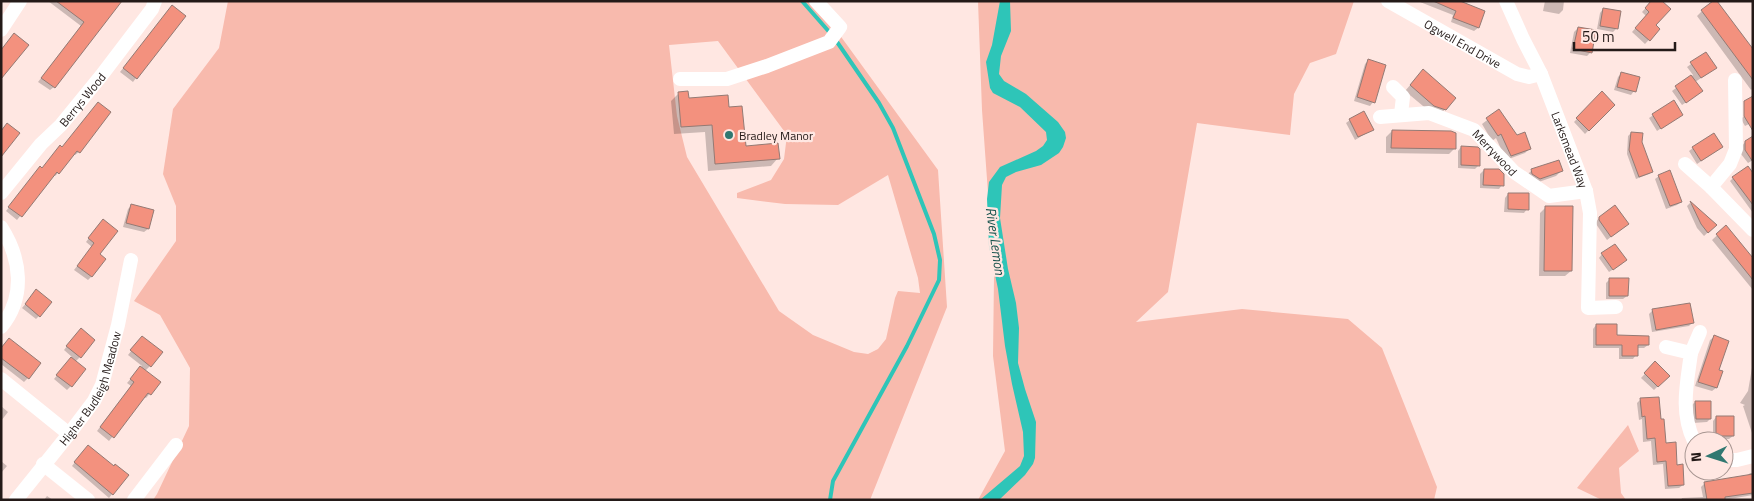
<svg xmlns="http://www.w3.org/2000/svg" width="1754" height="501" font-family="'Titillium Web',sans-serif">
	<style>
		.green { fill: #f8baad; fill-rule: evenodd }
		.water { fill: #2ec5b8 }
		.shadow { fill: #0003 }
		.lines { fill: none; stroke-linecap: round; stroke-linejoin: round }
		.stream { stroke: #2ec5b8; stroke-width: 4 }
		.building { fill: #f3917e; stroke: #947a74 }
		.minor { stroke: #fff; stroke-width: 14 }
		.poi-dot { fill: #317871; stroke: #ffe7e2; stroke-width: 2 }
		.labels { text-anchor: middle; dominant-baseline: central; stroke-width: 4.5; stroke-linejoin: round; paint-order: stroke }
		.street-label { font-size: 12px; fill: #241a18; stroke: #ffe7e2 }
		.poi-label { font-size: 12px; fill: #241a18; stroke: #ffe7e2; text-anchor: start }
		.water-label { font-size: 14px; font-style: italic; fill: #18534d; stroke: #ffe7e2 }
	</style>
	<rect width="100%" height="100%" fill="#ffe7e2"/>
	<!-- green -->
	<path class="green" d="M228 1H815L938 170 947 307 870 500H153L157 494 189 426 190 368 160 315 134 301 176 241V206L163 174 173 109 219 48ZM718 41 787 135 784 159 771 180 737 193V198L785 204 838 205 888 175 918 278 920 293 898 291 895 298 886 339 878 349 868 354 854 352 813 335 779 311 687 157 677 116 669 45Z
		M978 1H1354L1336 54 1310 63 1294 94 1290 135 1197 123 1168 292 1136 322 1242 309 1348 319 1382 348 1437 487 1434 500H978L1005 451 993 356 994 276 982 110Z
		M1628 425 1639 451 1619 468 1621 493 1626 500H1602L1577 488Z"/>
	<!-- water -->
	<path class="water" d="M1000 1H1010L1011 31 1001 56 999 74 1004 81 1026 94 1058 122 1065 132 1066 138 1063 147 1059 153 1041 165 1016 172 1006 177 1002 185 1000 218 1008 269 1016 303 1019 328 1018 363 1025 389 1036 422 1035 458 1033 464 1025 475 999 500H980L1020 466 1024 456 1023 432 1012 384 1005 346 998 289 989 246 987 199 989 182 1000 167 1036 151 1043 146 1047 140 1046 132 1020 107 993 93 990 88 986 62 992 45Z"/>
	<!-- shadow -->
	<path class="shadow" d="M48 1H100L54 87 50 90 38 82 81 26Z
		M1457 1 1484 12 1478 28 1474 31 1451 22 1453 15 1420 2Z
		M1545 1H1564L1563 10 1559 14 1543 11Z
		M1652 1 1655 25 1659 29 1645 44 1632 32 1646 16 1642 12Z
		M1603 9 1620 12 1616 29 1613 32 1597 29 1600 13Z
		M169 11 136 78 133 82 120 72Z
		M1702 11 1753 51V88L1751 90 1697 16Z
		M1578 28 1591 52 1587 56 1570 53 1574 32Z
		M1706 53 1712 71 1695 82 1697 95 1682 105 1672 91 1693 75 1687 67Z
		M1369 60 1373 102 1370 106 1354 101 1365 64Z
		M1622 73 1634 91 1631 95 1614 90 1618 77Z
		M1418 76 1445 109 1440 115 1429 111 1405 91Z
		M1602 93 1613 105 1585 134 1574 122Z
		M678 94 688 100 728 109 745 147 778 158 771 166 708 171 705 132 674 134 671 101Z
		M1673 102 1681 115 1657 131 1649 118Z
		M1499 111 1516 136 1530 148 1525 153 1506 160 1496 138 1492 141 1482 124Z
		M110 113 79 152 75 155 73 154 58 173 55 176 53 175 17 220 6 211 37 172 42 169 62 148Z
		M1745 115 1753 122 1745 126 1741 119Z
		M1350 120 1372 130 1355 140 1346 123Z
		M1392 131 1455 148 1449 154 1386 153V137Z
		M1631 133 1641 142 1652 171 1649 174 1636 179 1627 154 1628 136Z
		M1745 142 1753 160 1748 163 1741 154 1742 146Z
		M1461 147 1479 165 1475 169 1458 168V151Z
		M1693 148 1718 150 1697 164 1689 151Z
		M1484 170 1502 185 1499 189 1480 188V174Z
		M1562 170 1556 176 1533 184 1526 176 1531 171Z
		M1753 175V213L1730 181 1733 178Z
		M1659 176 1681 202 1677 205 1666 209 1655 179Z
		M1508 194 1527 209 1524 213 1504 212 1505 198Z
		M1690 203 1716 225 1704 236 1697 228 1687 206Z
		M131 206 148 229 144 232 123 227 128 209Z
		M1546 207 1571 271 1565 276H1539L1540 213Z
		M1599 218 1624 227 1607 240 1596 224V222Z
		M99 224 98 254 91 277 88 280 74 270 92 247 86 242Z
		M1726 227 1753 260V290L1712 240Z
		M1602 254 1622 264 1609 272 1599 258Z
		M1610 279 1627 296 1623 299H1606V283Z
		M33 295 39 316 36 319 22 308Z
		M1652 311 1693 322 1689 326 1652 332 1649 314Z
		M1596 325 1616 336 1648 345 1644 348H1637L1636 355 1633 359H1619V348H1593V329Z
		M77 333 80 357 75 362 71 386 67 390 54 379 72 357 64 350Z
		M1714 337 1717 371 1721 372 1716 388 1712 391 1695 386 1710 340Z
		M139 341 150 366 145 371 160 382 146 398 144 397 109 441 97 431 131 386 127 383 142 366 128 355Z
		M1 348 28 378 24 382 1 364Z
		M1753 362V436L1743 406 1745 405 1740 403 1748 391Z
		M1655 363 1668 376 1654 390 1641 378Z
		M1641 399 1660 421 1665 444 1676 466 1683 485 1679 488 1665 489 1663 464 1653 465 1651 441 1643 442 1642 419 1639 420 1637 403Z
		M1695 402H1710V419L1707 422 1693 423 1691 406Z
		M1 406 8 412 1 421Z
		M1716 417 1733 436 1729 439H1713V421Z
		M84 450 127 475 109 498 72 466Z
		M1 461 7 466 1 473Z
		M1750 473H1753V495L1724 500H1681L1682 498 1703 497 1701 487 1705 483 1747 476Z
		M47 496 53 500H44Z"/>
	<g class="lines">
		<!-- stream -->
		<path class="stream" d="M802 1 831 34
			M830 500 833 481 907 346 939 280 940 260 934 234 893 128 879 103 835 39"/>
	</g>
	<!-- building -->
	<path class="building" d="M56 1H122L55 88 41 78 84 22Z
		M1433 1H1460L1485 11 1479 28 1453 18 1456 11Z
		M1651 1H1662L1671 9 1656 25 1660 29 1650 41 1635 28 1649 12 1645 8Z
		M1713 1H1717L1753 49V80L1701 10Z
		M172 5 186 16 137 79 123 68Z
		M1603 8 1621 11 1618 29 1600 26Z
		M1578 27 1596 30 1592 53 1573 49Z
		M14 33 29 45 1 79V50Z
		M1706 52 1717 68 1701 78 1690 62Z
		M1368 59 1386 65 1375 103 1357 97Z
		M1423 69 1456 98 1446 110 1434 106 1410 85Z
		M1621 72 1640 77 1636 92 1617 87Z
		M1691 75 1703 91 1686 103 1675 86Z
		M688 91 689 98 728 95 729 107 742 106 746 146 778 143 780 159 715 164 712 125 681 127 678 92Z
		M1602 91 1615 105 1589 131 1576 118Z
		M1753 96V131L1744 116V101Z
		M1674 100 1683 115 1661 129 1652 114Z
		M98 102 111 112 80 153 77 151 59 174 57 172 22 217 8 207 40 166 42 168 60 145 62 147Z
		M1499 109 1517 135 1525 132 1531 149 1511 156 1501 134 1498 136 1486 118Z
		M1364 111 1374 130 1358 137 1349 119Z
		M7 123 20 133 1 157V131Z
		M1392 130 1451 131 1456 133V149L1391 148Z
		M1631 132 1643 133 1642 142 1653 172 1639 177 1629 150Z
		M1714 133 1723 147 1701 161 1692 147Z
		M1753 136V162L1745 150V141Z
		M1461 146 1478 147 1480 149V166L1461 165Z
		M1559 160 1563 171 1540 179 1532 174 1531 169Z
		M1748 166 1753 173V205L1732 177Z
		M1484 169H1499L1504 174V186L1483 185Z
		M1670 170 1682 202 1670 206 1658 175Z
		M1508 193H1529V210L1508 209Z
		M1690 201 1717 225 1708 233 1701 224Z
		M131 204 154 210 149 229 126 223Z
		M1615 205 1629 224 1611 237 1599 220V217Z
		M1545 206H1573L1572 271H1544Z
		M103 219 118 231 100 254 106 259 92 277 77 266 94 243 88 238Z
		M1726 225 1753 258V280L1716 234Z
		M1615 244 1627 260 1613 270 1601 253Z
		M1609 278H1629L1628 296H1609Z
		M36 289 52 302 40 317 25 304Z
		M1690 303 1694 323 1656 330 1652 309Z
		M1596 324H1617V335L1649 336V345H1638V356H1622V345H1596Z
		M81 328 95 340 81 358 66 346Z
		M1714 335 1729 341 1719 370 1723 371 1717 388 1698 382Z
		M142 336 163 352 151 367 130 350Z
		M9 338 41 363 29 379 1 358V348Z
		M71 357 86 369 72 387 56 375Z
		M1655 361 1670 376 1658 387 1644 373Z
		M140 366 161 382 151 395 148 393 114 438 100 427 134 382 130 379Z
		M1659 397 1661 419H1664L1666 443 1676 442 1677 465 1683 464 1684 485 1668 486 1666 461 1657 462 1655 438 1647 439 1645 416 1642 417 1640 398Z
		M1695 401H1711V419H1696Z
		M1716 416H1734V436H1716Z
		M88 445 114 466 115 464 129 475 113 495 74 462Z
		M1753 474V493L1725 497V500H1707L1704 482Z"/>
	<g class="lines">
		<!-- minor -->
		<g class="minor">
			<path id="s1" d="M1388 1 1517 74 1529 77 1541 74"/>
			<path id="s2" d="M1506 1 1523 39 1541 74 1586 191 1590 213 1588 308 1616 307"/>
			<path d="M1 30 20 1"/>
			<path d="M680 79H727L767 66 829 42 840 27 816 1"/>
			<path d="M1393 87 1403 97 1401 114"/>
			<path id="s3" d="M1380 117 1429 113 1474 130 1514 172 1549 196 1586 191"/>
			<path d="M1685 164 1711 187 1753 230"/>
			<path d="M1711 187 1730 164 1736 149 1735 80"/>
			<path id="s4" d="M1 193 41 144 61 125 101 76 152 9 155 1"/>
			<path d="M1 227C21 258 26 297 1 327"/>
			<path d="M1666 347 1691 353C1687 383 1680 412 1694 441"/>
			<path d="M1691 353 1700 332"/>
			<path d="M1 379 69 434"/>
			<path d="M1724 460H1737L1753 456"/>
			<path d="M43 464 88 500"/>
			<path id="s5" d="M16 500 69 434 94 401 102 385 118 325 131 260"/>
			<path d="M134 500 176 445"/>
		</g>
	</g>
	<!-- markers -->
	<circle class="poi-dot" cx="729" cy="135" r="5"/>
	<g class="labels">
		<!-- street labels -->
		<g class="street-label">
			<text stroke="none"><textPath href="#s1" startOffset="86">Ogwell End Drive</textPath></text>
			<text stroke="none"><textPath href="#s4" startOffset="124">Berrys Wood</textPath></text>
			<text stroke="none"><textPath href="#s2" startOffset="162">Larksmead Way</textPath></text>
			<text stroke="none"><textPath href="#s3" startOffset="128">Merrywood</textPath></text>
			<text stroke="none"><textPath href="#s5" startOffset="136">Higher Budleigh Meadow</textPath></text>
		</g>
		<!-- poi labels -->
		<g class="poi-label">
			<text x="739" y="135">Bradley Manor</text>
		</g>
		<!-- water labels -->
		<g class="water-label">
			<text transform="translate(996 241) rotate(82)">River Lemon</text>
		</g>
	</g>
	<!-- border -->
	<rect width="1754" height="501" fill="none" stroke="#241a18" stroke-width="5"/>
	<!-- north arrow -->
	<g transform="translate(1709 456) rotate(266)"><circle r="24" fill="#ffe7e2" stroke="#a79591"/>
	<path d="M0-4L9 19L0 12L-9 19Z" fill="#317871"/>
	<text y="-8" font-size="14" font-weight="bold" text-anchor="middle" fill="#241a18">N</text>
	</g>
	<!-- scale -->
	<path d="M1574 42v8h101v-8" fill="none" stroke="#241a18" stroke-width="2.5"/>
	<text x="1582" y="42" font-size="15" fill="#241a18" stroke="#ffe7e2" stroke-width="4" paint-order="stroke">50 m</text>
</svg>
